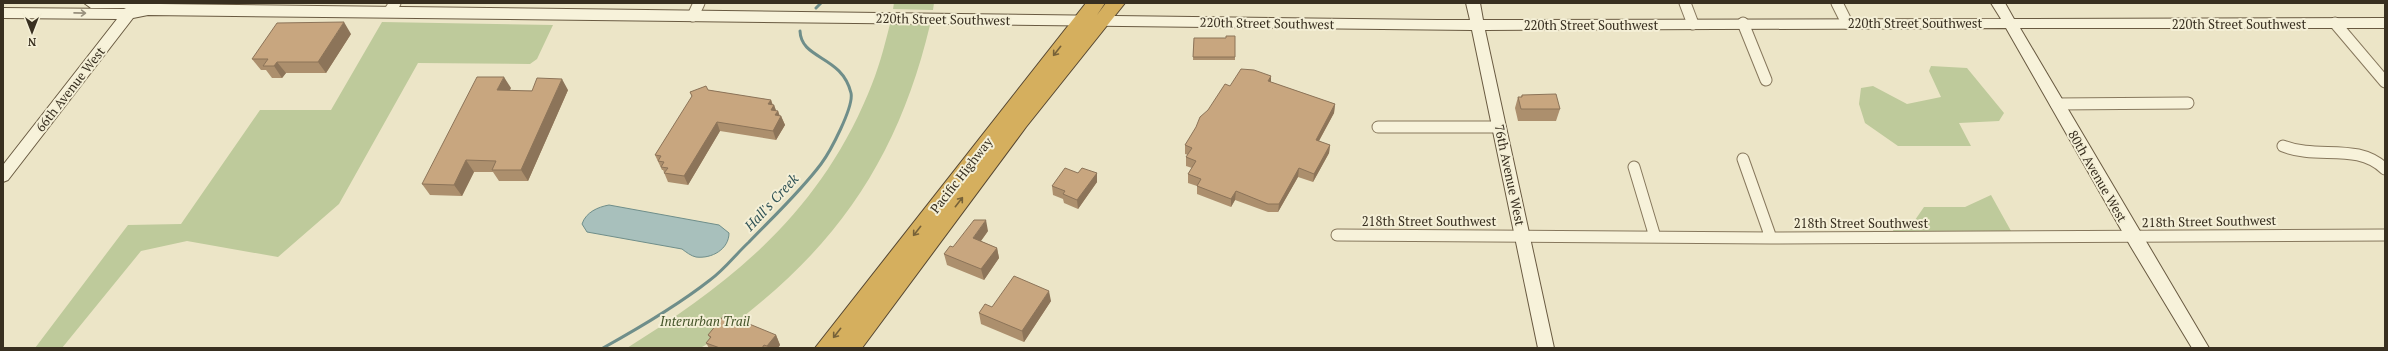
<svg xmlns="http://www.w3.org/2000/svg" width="2388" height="351" font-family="'PT Serif',serif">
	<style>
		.green { fill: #beca9b }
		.water { fill: #a8c0bc; stroke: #6f8e8a }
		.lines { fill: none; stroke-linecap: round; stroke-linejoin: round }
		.stream { stroke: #6f8e8a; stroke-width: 3 }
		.street-casing { stroke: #87785d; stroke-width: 13 }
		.secondary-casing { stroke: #695a41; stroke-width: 2 }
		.highway-casing { stroke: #554631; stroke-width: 2 }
		.street { stroke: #f7f2da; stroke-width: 11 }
		.secondary { fill: #f7f2da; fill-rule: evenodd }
		.highway { fill: #d5af5e; fill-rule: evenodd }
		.wall { fill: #ac8f6d }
		.shaded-wall { fill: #8c7459 }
		.building { fill: #c8a67f; stroke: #8c7459 }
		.oneway { stroke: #98907d }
		.oneway2 { stroke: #776239 }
		.labels { text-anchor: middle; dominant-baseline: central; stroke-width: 4; stroke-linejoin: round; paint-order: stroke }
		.street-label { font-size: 13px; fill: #382f20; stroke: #f4efd6 }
		.park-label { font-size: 13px; font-style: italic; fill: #435328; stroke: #f4efd6 }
		.water-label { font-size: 14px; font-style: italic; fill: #315457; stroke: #f4efd6 }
	</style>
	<rect width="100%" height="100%" fill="#ece5c7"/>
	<!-- green -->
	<path class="green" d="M894 3H934L933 10 893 9Z
		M382 22 553 25 537 59 530 64 418 63 339 204 278 257 187 241 141 251 62 348H35L128 225 181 224 260 110H331Z
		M890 24 930 25C902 142 850 230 755 307 739 320 721 338 702 347 694 351 640 348 627 348 734 281 818 213 868 94 878 71 884 48 890 24Z
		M1931 66 1967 68 2004 113 1999 121 1959 123 1971 146H1898L1865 123 1859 104 1861 88 1873 86 1907 104 1941 97 1929 71Z
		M1991 195 2011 231 1894 233 1891 224 1915 220 1924 207H1965Z"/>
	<!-- water -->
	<path class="water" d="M609 205 719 225 729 233C729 249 712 259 696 257 691 256 686 252 682 249L587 232 582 224C586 212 598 207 609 205Z"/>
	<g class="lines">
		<!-- stream -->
		<path class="stream" d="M816 8 821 3
			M603 348C639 328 677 306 710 280 724 270 736 254 749 242 773 217 800 192 821 164 830 152 854 107 851 93 842 55 801 60 800 31"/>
		<defs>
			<path id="street" d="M1685 3 1693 24
				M1837 3 1847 23
				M390 11 395 3
				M693 16 699 3
				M1743 23 1766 80
				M2335 23 2385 82
				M2056 104 2188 103
				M1378 127H1499
				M2283 146C2318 160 2357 142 2385 169
				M1743 159 1771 238
				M1634 167 1655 237
				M1337 235 1771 238 2385 235"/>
			<path id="secondary" d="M84 3 1437 20H1470L1466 3H1480L1483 20 2001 19 1991 3H2005L2014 19 2385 18V28H2020L2209 348H2192L2131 247 2006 28 1485 30 1554 348H1538L1472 30 148 15 133 18 8 180 3 182V165L117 19 3 18V8L124 9 126 8H91Z"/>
			<path id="highway" d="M1086 3H1105L1097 15 1106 3H1125L1026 127 862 348H815Z"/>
		</defs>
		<!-- street casing -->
		<use href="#street" class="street-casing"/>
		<!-- secondary casing -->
		<use href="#secondary" class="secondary-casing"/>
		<!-- highway casing -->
		<use href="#highway" class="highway-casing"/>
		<!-- street -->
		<use href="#street" class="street"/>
		<!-- secondary -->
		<use href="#secondary" class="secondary"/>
		<!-- highway -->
		<use href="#highway" class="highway"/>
	</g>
	<!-- wall -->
	<path class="wall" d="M351 34 326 73H286L282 78H272L266 70H261L252 59Z
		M1235 36V60H1193L1194 38H1226Z
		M1271 82 1335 104 1334 113 1319 141 1330 145 1329 153 1313 182 1298 177 1278 212H1268L1235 200 1231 207 1197 194V186L1188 183V174L1192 168 1186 166V157L1188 155 1185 154V145L1208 110 1230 86Z
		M511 88 509 91 568 90 528 181H499L493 172H474L462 196 430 195 422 184Z
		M708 90 771 100 773 105H774L776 111H778L780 116H781L785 125 776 140 720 131 688 185 668 182 663 170H662L655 155 692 97 690 92Z
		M1522 95 1560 109 1556 121H1518L1515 108 1518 97H1521Z
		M1078 173H1097V182L1078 209 1064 203 1063 199 1053 195 1052 186Z
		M988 231 981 241 997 248 999 258 984 280 947 265 944 254 953 247Z
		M1051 301 1024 342 981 324 979 313 992 307Z
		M708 335H776L780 345 778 348H709L706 343 710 338Z"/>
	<!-- shaded-wall -->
	<path class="shaded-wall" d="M344 22 351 34 326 73 318 62Z
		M277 62 286 73 282 78 274 66Z
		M1271 76V85L1268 81Z
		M504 77 511 88 504 102 497 90Z
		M562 79 568 90 528 181 521 170Z
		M771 100 773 107 774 105 777 113 778 111 780 118 781 116 785 125 776 140 773 131 768 104Z
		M1335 104 1334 113 1315 148 1316 140Z
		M717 122 720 131 688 185 684 176Z
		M1330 145 1329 153 1313 182 1314 174Z
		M466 160 474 172 462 196 454 185Z
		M1299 168 1298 177 1278 212 1279 204Z
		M1097 173V182L1078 209 1077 200Z
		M1236 191 1235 200 1231 207V199Z
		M986 220 988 231 975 249 973 238Z
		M997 248 999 258 984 280 981 269Z
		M1049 291 1051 301 1024 342 1022 331Z
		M776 335 780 345 778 348H768L767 346Z"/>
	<!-- building -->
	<path class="building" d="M344 22 318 62H277L274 66H263L268 59H252L277 23Z
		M1226 36H1235V57H1193L1194 38H1226Z
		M1241 69 1254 70 1271 76 1268 81 1335 104 1316 140 1330 145 1314 174 1299 168 1279 204H1268L1236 191 1231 199 1197 186 1201 179 1188 174 1196 161 1186 157 1192 148 1185 145 1196 127 1200 117 1208 110 1225 84 1230 86Z
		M477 77H504L497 90 532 91 537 78 562 79 521 170H492L496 161 466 160 454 185 422 184Z
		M706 86 708 90 771 100 768 104 774 105 771 110 778 111 775 115 781 116 773 131 717 122 684 176 664 173 668 168 661 167 664 162 658 161 661 156 655 155 692 96 690 92Z
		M1556 94 1560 109H1521L1518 97H1522V95Z
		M1065 168 1078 173 1082 168 1097 173 1077 200 1063 194 1065 191 1052 186Z
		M974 220H986L973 238 997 248 981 269 944 254 950 246 953 247Z
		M1014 276 1049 291 1022 331 979 313 985 304 992 307Z
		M725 314 776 335 767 346 764 345 762 348H720L706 343 711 337 708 335Z"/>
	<!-- one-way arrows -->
	<defs><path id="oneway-shaft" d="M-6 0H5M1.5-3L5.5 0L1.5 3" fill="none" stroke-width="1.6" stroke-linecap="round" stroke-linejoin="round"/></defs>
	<use class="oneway" href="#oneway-shaft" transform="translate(80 13) rotate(1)"/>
	<g class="oneway2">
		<use href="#oneway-shaft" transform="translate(1057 51) rotate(128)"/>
		<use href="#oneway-shaft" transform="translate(959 202) rotate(-52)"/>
		<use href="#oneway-shaft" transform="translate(917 231) rotate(128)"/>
		<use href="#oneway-shaft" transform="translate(837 333) rotate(128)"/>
	</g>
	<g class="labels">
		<!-- street labels -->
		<g class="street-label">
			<text transform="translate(943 19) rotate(1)">220th Street Southwest</text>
			<text transform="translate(1267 23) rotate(1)">220th Street Southwest</text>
			<text x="1915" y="23">220th Street Southwest</text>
			<text x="2239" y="24">220th Street Southwest</text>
			<text x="1591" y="25">220th Street Southwest</text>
			<text transform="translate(70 89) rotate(-52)">66th Avenue West</text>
			<text transform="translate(961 175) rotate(-52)">Pacific Highway</text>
			<text transform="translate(1510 175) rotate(78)">76th Avenue West</text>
			<text transform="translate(2098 176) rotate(60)">80th Avenue West</text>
			<text x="1429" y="221">218th Street Southwest</text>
			<text transform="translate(2209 221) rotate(-1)">218th Street Southwest</text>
			<text x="1861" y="223">218th Street Southwest</text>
		</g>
		<!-- park labels -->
		<g class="park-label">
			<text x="705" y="321">Interurban Trail</text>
		</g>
		<!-- water labels -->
		<g class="water-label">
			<text transform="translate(771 202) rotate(-47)">Hall's Creek</text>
		</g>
	</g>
	<!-- border -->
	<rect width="2388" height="351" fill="none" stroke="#382f20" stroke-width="8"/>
	<!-- north arrow -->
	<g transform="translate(32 32) rotate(180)" stroke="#f4efd6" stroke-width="3" paint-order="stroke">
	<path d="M0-3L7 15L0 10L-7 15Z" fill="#382f20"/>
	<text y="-6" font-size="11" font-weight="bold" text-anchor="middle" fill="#382f20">N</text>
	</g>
</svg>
